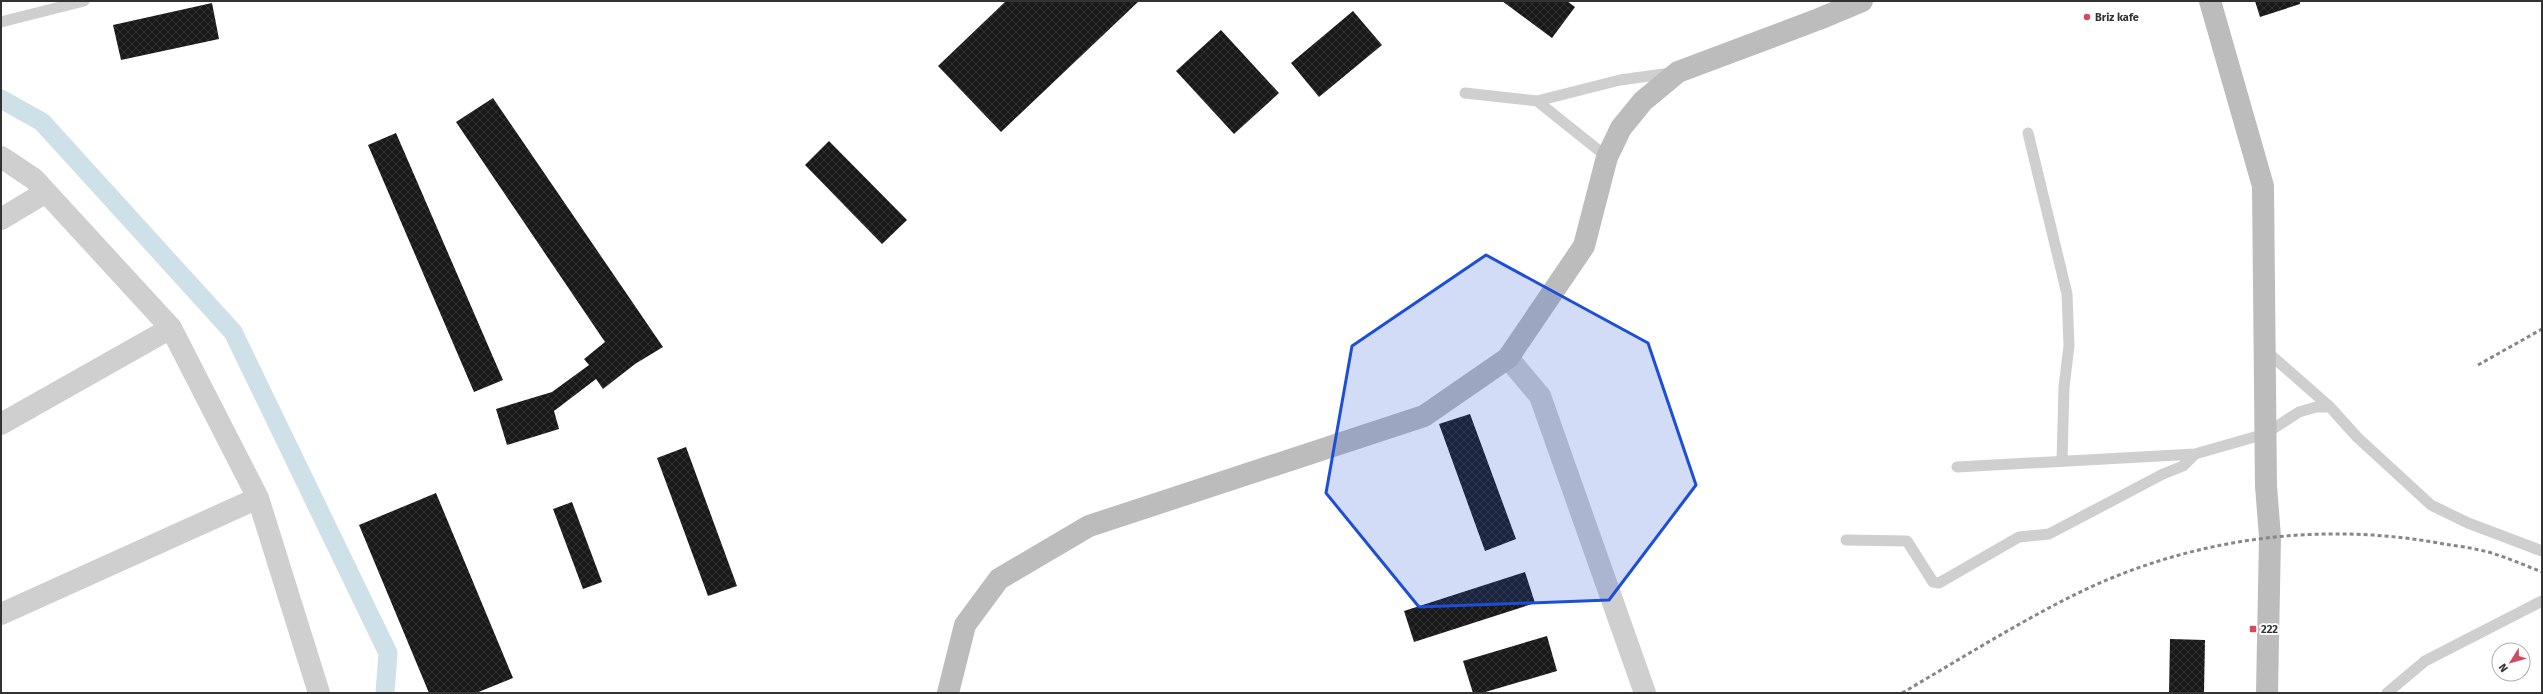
<svg xmlns="http://www.w3.org/2000/svg" width="2543" height="694" font-family="'Fira Sans',sans-serif">
	<style>
		.lines { fill: none; stroke-linecap: round; stroke-linejoin: round }
		.canal { stroke: #cee0e8; stroke-width: 19 }
		.building { fill: url(#building-cross-hatch) }
		.lane { stroke: #cfcfcf; stroke-width: 11 }
		.street { stroke: #cfcfcf; stroke-width: 22 }
		.secondary { stroke: #bcbcbc; stroke-width: 22 }
		.rail { stroke: #878787; stroke-width: 3; stroke-dasharray: 4 3; stroke-linecap: butt }
		.marked { fill: #1d4ed8; fill-opacity: 0.2; stroke: #1d4ed8; stroke-width: 3; stroke-linejoin: round }
		.poi-dot { fill: #d24b61; stroke: #fff; stroke-width: 1.5 }
		.labels { text-anchor: middle; dominant-baseline: central; stroke-width: 4; stroke-linejoin: round; paint-order: stroke }
		.poi-label { font-size: 11px; font-weight: bold; fill: #323232; stroke: #fff; text-anchor: start }
	</style>
	<defs>
		<pattern id="building-cross-hatch" width="8" height="8" patternUnits="userSpaceOnUse"><rect width="8" height="8" fill="#191919"/><path d="M0 0l8 8M0 8l8-8" fill="none" stroke="#323232"/></pattern>
	</defs>
	<rect width="100%" height="100%" fill="#fff"/>
	<g class="lines">
		<!-- canal -->
		<path class="canal" d="M1 99 42 122 233 332 388 653 385 693"/>
	</g>
	<!-- building -->
	<path class="building" d="M1006 1H1139L1001 132 938 66Z
		M1502 1H1567L1575 7 1552 38Z
		M2255 1H2300V4L2260 17Z
		M212 3 219 39 121 60 113 25Z
		M1353 11 1382 45 1319 97 1291 63Z
		M1221 30 1279 93 1234 134 1176 71Z
		M493 98 663 347 635 364 603 389 596 379 554 411 559 429 507 445 496 409 552 392 589 365 584 359 605 342 456 122Z
		M396 133 503 380 474 392 368 145Z
		M829 141 907 220 882 244 805 165Z
		M1470 414 1516 539 1485 551 1439 424Z
		M686 447 737 586 708 596 657 458Z
		M436 493 513 678 476 693H429L359 525Z
		M572 502 602 582 583 589 553 509Z
		M1525 572 1535 603 1414 642 1404 611Z
		M1547 636 1557 671 1482 693H1473L1463 661Z
		M2170 639 2205 640 2204 693H2169Z"/>
	<g class="lines">
		<!-- lane -->
		<path class="lane" d="M1 22 84 1
			M1465 93 1537 101 1620 80 1671 73
			M1537 101 1607 157
			M2028 133 2067 294 2069 346 2064 387 2062 461
			M2265 350 2330 407 2357 437 2431 505 2468 523 2542 551
			M1957 467 2195 454
			M1846 540 1907 541 1933 582 1939 583 2019 537 2049 534 2163 474 2183 466 2195 454 2265 434 2299 412 2316 407H2330
			M2387 693 2425 661 2542 601"/>
		<!-- street -->
		<path class="street" d="M1 157 34 179 171 328 258 498 319 693
			M1 219 46 192
			M1508 358 1540 396 1645 693
			M1 424 171 328
			M1 614 258 498"/>
		<!-- secondary -->
		<path class="secondary" d="M2210 1 2263 186 2266 486 2270 537 2267 693
			M948 693 965 625 999 579 1089 526 1424 416 1508 358 1584 246 1607 157 1621 128 1643 101 1678 72 1819 19 1862 1"/>
		<!-- rail -->
		<path class="rail" d="M2478 365 2542 329
			M1902 693C1957 661 2011 627 2068 598 2184 539 2317 520 2444 544 2458 546 2473 548 2488 552 2506 557 2524 565 2542 572"/>
	</g>
	<!-- marked area -->
	<path class="marked" d="M1486 255 1648 343 1696 485 1609 600 1419 607 1326 493 1352 346Z"/>
	<!-- markers -->
	<g class="poi-dot">
		<circle cx="2087" cy="17" r="4"/>
		<rect x="2249" y="625" width="8" height="8" rx="2"/>
	</g>
	<g class="labels">
		<!-- poi labels -->
		<g class="poi-label">
			<text x="2095" y="17">Briz kafe</text>
			<text x="2261" y="629">222</text>
		</g>
	</g>
	<!-- border -->
	<rect width="2543" height="694" fill="none" stroke="#323232" stroke-width="4"/>
	<!-- north arrow -->
	<g transform="translate(2511 662) rotate(233)"><circle r="19" fill="#ffffff" stroke="#adadad"/>
	<path d="M0-3L7 15L0 10L-7 15Z" fill="#d24b61"/>
	<text y="-6" font-size="11" font-weight="bold" text-anchor="middle" fill="#323232">N</text>
	</g>
</svg>
